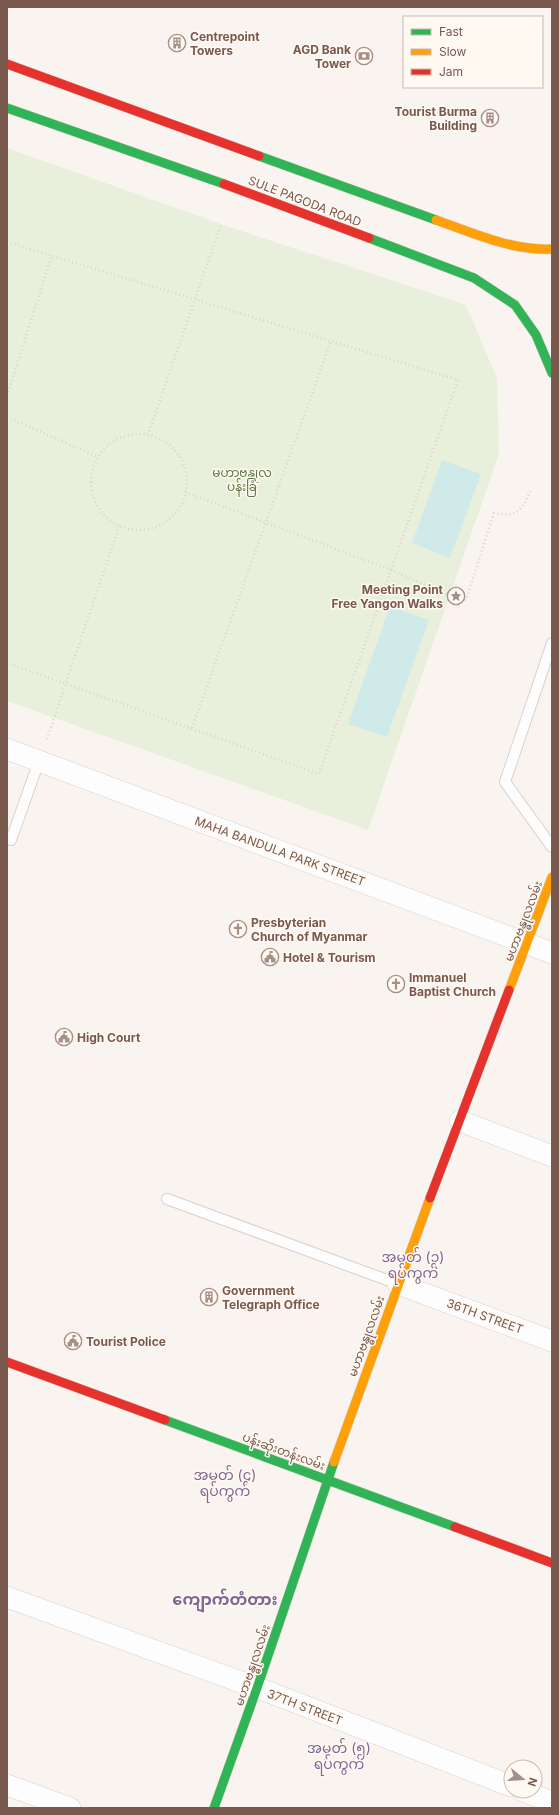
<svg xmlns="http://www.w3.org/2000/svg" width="559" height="1815" font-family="Inter,'Noto Sans Myanmar',sans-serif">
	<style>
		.green { fill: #e8f0db }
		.water { fill: #d0eaea }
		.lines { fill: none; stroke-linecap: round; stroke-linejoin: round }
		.lane-casing { stroke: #d9d1cd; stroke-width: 12 }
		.street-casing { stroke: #d9d1cd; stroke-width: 22 }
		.fast-casing { stroke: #d9d0cb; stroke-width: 10 }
		.slow-casing { stroke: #d9d0cb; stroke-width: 10 }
		.jam-casing { stroke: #d9d0cb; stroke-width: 10 }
		.path { stroke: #dbd2d0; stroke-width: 2.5; stroke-dasharray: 1 3; stroke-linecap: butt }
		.lane { stroke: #fefdfd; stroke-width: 10 }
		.street { stroke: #fefdfd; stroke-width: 21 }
		.fast { stroke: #30b455; stroke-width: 9 }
		.slow { stroke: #ff9f0a; stroke-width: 9 }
		.jam { stroke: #e5322d; stroke-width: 9 }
		.labels { text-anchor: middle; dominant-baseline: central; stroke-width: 3; stroke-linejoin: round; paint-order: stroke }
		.poi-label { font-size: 12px; font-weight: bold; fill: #79584d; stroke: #fff9f2; text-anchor: start }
		.street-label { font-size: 12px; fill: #79584d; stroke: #fff9f2 }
		.park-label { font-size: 12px; fill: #587941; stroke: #fff9f2 }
		.quarter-label { font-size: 14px; fill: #806694; stroke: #fff9f2 }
		.district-label { font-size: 16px; font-weight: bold; fill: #806694; stroke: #fff9f2 }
	</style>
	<rect width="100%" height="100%" fill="#f9f4f0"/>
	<!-- green -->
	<path class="green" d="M7 148 221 224 466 305 497 378 499 454 368 830 7 701Z"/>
	<!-- water -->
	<path class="water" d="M442 460 481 474 450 558 412 543Z
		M390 606 429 620 387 737 348 724Z"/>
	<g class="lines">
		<defs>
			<path id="lane" d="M552 643 505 782 552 847
				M11 840 39 761
				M167 1199 398 1284"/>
			<path id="street" d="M7 749 552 953
				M460 1121 552 1156
				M398 1284 552 1341
				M7 1597 274 1694 511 1786
				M7 1785 70 1808
				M523 1791 552 1802"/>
			<path id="fast" d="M7 108 224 184
				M259 156 436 220
				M369 238 474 278 515 305 536 335 552 373
				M165 1420 455 1527
				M214 1808 257 1688 334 1462"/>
			<path id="slow" d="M436 220C473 233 512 251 552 249
				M509 990 552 877
				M334 1462 430 1198"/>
			<path id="jam" d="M7 64 259 156
				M224 184 369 238
				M430 1198 509 990
				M7 1362 165 1420
				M455 1527 552 1563"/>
		</defs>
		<!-- lane casing -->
		<use href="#lane" class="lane-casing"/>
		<!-- street casing -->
		<use href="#street" class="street-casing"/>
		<!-- fast casing -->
		<use href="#fast" class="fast-casing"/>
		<!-- slow casing -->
		<use href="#slow" class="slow-casing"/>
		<!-- jam casing -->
		<use href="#jam" class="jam-casing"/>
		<!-- path -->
		<path class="path" d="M7 242 458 380 319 774 7 663
			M7 396 52 255
			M7 417 98 457
			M91 482a48 48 0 1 1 96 0a48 48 0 1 1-96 0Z
			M148 435 221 224
			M185 492 391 570 450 596 466 600 494 513C515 518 523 510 530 491
			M192 728 331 341
			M47 739 119 526"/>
		<!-- lane -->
		<use href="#lane" class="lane"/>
		<!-- street -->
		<use href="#street" class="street"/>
		<!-- fast -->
		<use href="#fast" class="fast"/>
		<!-- slow -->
		<use href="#slow" class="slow"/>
		<!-- jam -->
		<use href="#jam" class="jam"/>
	</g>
	<!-- icons -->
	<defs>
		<symbol id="building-ring" viewBox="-11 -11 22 22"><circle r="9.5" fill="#fff9f2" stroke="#a68f86" stroke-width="1.5"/><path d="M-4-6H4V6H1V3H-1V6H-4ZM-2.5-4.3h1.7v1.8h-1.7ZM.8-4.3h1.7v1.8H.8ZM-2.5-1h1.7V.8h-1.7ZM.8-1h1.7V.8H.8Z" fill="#a68f86"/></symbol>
		<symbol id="bank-ring" viewBox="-11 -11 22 22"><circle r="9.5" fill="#fff9f2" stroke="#a68f86" stroke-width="1.5"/><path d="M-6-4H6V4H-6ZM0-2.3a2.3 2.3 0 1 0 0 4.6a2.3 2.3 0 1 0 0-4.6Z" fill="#a68f86"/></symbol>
		<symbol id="sight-ring" viewBox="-11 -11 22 22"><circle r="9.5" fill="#fff9f2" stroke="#a68f86" stroke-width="1.5"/><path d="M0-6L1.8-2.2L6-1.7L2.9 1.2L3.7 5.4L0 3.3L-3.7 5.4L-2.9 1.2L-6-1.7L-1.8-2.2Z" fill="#a68f86"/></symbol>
		<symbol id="church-ring" viewBox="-11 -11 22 22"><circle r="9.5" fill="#fff9f2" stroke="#a68f86" stroke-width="1.5"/><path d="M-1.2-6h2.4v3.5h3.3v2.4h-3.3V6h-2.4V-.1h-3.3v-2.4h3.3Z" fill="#a68f86"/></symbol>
		<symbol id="civic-ring" viewBox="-11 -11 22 22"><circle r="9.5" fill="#fff9f2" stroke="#a68f86" stroke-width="1.5"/><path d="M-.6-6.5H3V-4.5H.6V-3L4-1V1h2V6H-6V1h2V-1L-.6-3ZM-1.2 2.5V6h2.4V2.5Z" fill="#a68f86"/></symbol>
	</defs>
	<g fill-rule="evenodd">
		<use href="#building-ring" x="167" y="33" width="20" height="20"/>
		<use href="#bank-ring" x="354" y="46" width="20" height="20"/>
		<use href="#building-ring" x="480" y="108" width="20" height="20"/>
		<use href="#sight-ring" x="446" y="586" width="20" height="20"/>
		<use href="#church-ring" x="228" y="919" width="20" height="20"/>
		<use href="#civic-ring" x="260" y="947" width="20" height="20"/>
		<use href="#church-ring" x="386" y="974" width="20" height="20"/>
		<use href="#civic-ring" x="54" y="1027" width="20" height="20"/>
		<use href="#building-ring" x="199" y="1287" width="20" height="20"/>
		<use href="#civic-ring" x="63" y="1331" width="20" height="20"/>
	</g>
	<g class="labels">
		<!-- poi labels -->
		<g class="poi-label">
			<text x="190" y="36">Centrepoint<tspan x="190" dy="14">Towers</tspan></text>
			<text x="351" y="49" text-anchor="end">AGD Bank<tspan x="351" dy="14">Tower</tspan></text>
			<text x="477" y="111" text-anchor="end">Tourist Burma<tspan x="477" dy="14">Building</tspan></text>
			<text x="443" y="589" text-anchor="end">Meeting Point<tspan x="443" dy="14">Free Yangon Walks</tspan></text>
			<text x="251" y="922">Presbyterian<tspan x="251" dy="14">Church of Myanmar</tspan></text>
			<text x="283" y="957">Hotel &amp; Tourism</text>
			<text x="409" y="977">Immanuel<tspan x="409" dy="14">Baptist Church</tspan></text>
			<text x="77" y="1037">High Court</text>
			<text x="222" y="1290">Government<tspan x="222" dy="14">Telegraph Office</tspan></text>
			<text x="86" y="1341">Tourist Police</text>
		</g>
		<!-- street labels -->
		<g class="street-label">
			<text transform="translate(305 201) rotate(21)">SULE PAGODA ROAD</text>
			<text transform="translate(280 851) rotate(20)">MAHA BANDULA PARK STREET</text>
			<text transform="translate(523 921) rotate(-69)">မဟာဗန္ဓုလလမ်း</text>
			<text transform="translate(485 1316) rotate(20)">36TH STREET</text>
			<text transform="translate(366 1336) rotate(-70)">မဟာဗန္ဓုလလမ်း</text>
			<text transform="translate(284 1451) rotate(20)">ပန်းဆိုးတန်းလမ်း</text>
			<text transform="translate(252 1665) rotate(-71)">မဟာဗန္ဓုလလမ်း</text>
			<text transform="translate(305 1707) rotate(21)">37TH STREET</text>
		</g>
		<!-- park labels -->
		<g class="park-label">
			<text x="242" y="472">မဟာဗန္ဓုလ<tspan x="242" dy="14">ပန်းခြံ</tspan></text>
		</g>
		<!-- quarter labels -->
		<g class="quarter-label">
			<text x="413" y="1256">အမှတ် (၃)<tspan x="413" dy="16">ရပ်ကွက်</tspan></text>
			<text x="225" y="1474">အမှတ် (၄)<tspan x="225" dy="16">ရပ်ကွက်</tspan></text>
			<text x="339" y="1747">အမှတ် (၅)<tspan x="339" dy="16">ရပ်ကွက်</tspan></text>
		</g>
		<!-- district labels -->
		<g class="district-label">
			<text x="225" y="1599">ကျောက်တံတား</text>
		</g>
	</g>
	<!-- border -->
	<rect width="559" height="1815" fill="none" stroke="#79584d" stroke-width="16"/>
	<!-- legend -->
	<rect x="403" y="16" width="140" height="72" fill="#fff9f2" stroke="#c9b9b0"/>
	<rect x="411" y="29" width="20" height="6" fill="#30b455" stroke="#c9b9b0"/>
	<text x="439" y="36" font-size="12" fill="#79584d">Fast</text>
	<rect x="411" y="49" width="20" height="6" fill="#ff9f0a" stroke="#c9b9b0"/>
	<text x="439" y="56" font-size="12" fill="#79584d">Slow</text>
	<rect x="411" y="69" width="20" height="6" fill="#e5322d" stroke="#c9b9b0"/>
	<text x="439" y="76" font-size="12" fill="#79584d">Jam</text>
	<!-- north arrow -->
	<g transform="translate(523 1779) rotate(108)"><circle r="19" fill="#fff9f2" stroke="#c9b9b0"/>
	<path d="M0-3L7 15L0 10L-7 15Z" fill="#a68f86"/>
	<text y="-6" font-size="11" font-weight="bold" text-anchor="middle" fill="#79584d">N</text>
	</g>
</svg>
